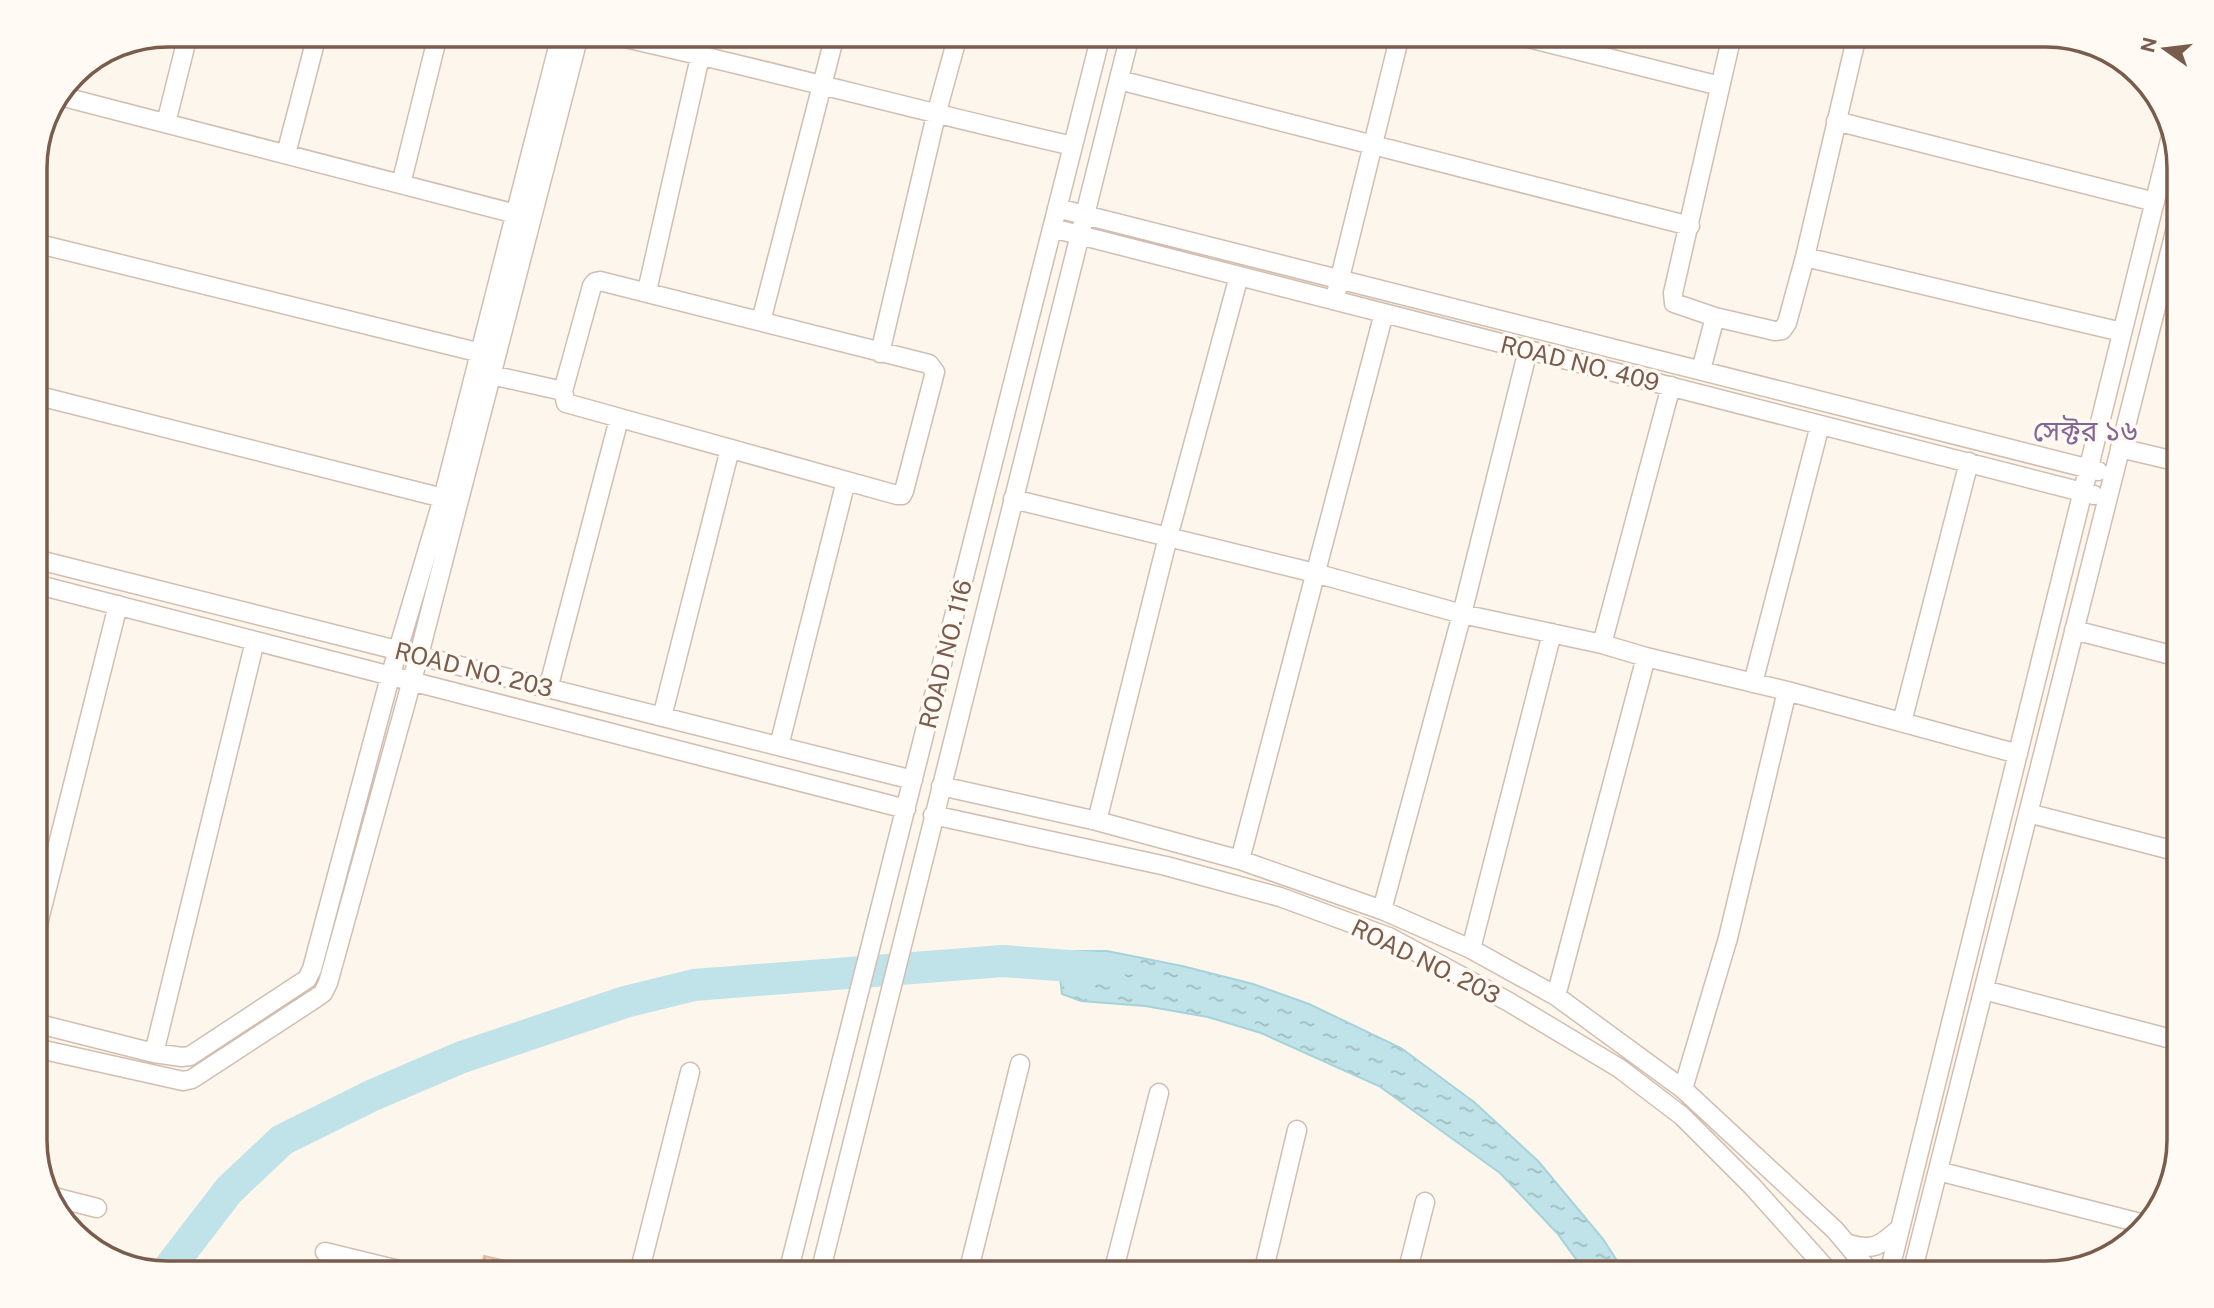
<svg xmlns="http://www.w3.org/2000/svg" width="2214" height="1308" font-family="'Public Sans','Noto Sans Bengali',sans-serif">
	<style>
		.water { fill: url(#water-ripples); stroke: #a5d3da; stroke-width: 2 }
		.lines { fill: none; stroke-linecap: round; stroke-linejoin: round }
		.river { stroke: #bfe3e8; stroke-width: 32 }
		.building { fill: url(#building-hatch); stroke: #e6bba3; stroke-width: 2 }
		.minor-casing { stroke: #d1beb0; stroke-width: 21 }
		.minor { stroke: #fff; stroke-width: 18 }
		.labels { text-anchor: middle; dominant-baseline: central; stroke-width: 7; stroke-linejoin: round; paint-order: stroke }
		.street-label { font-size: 24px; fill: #7a5c4d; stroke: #fffaf3 }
		.quarter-label { font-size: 28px; fill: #846695; stroke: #fffaf3 }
		.rim { fill: none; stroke: #7a5c4d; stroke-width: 3.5 }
	</style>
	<defs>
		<pattern id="water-ripples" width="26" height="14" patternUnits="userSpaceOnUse" patternTransform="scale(1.75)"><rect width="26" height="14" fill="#bfe3e8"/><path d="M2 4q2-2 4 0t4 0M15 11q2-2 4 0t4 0" fill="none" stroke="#a0bbbe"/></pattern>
		<pattern id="building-hatch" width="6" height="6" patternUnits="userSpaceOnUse" patternTransform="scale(1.75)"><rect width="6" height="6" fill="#f3d5c3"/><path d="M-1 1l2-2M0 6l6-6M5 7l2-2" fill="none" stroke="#cab0a1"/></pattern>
	</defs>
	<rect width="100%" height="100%" fill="#fdf6ec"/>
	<!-- water -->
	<path class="water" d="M1074 951H1107L1182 966 1253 984 1309 1004 1401 1048 1474 1102 1538 1161 1603 1239 1625 1273H1586L1557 1233 1500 1173 1379 1086 1261 1033 1208 1017 1145 1006 1081 1001 1062 994 1060 977Z"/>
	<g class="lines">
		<!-- river -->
		<path class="river" d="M166 1272 229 1190 282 1140 373 1095 462 1057 625 1002 694 985 1003 961 1110 969"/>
	</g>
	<!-- building -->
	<path class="building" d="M484 1256 506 1261 503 1273H480Z"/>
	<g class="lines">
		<defs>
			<path id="minor" d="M611 35C766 69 918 111 1073 146
				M1516 35 1720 86
				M1732 35 1673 293 1674 303 1715 317 1775 331 1782 330 1787 323 1805 257
				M1857 35 1805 257 2122 332
				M1119 80 1690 226
				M64 97 516 214
				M1836 121 2155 202
				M166 123 188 35
				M286 154 317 35
				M401 184 438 35
				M1057 208 2098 471
				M1052 228 2094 495
				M35 243 481 353
				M600 281 929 364 935 372 904 491 902 495H897L566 403 563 391 592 286 595 282Z
				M1337 290 1400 35
				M647 291 705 35
				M761 321 835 35
				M880 353 936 115 958 35
				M1701 370 1715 317
				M491 375 563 391
				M35 395 443 498
				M2120 448 2179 462
				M1013 499 1315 573 1462 614 1602 644 1646 657 1787 691 2018 754
				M35 559 913 780
				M35 584 906 809
				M2074 630 2179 657
				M1602 644 1671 386
				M1753 683 1820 425
				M548 689 619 419
				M662 717 730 449
				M1902 722 1969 462
				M779 746 846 481
				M941 786 1097 821 1240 860 1382 910 1471 949 1556 996 1683 1089 1835 1230 1871 1273
				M2028 813 2179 852
				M933 815 1166 866 1280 897 1389 937 1509 1002 1619 1068 1682 1116 1752 1186 1830 1273
				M1097 821 1168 537 1239 276
				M1240 860 1384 313
				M1382 910 1462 614 1528 350
				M35 936 118 605
				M1471 949 1552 633
				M1984 990 2179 1041
				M1556 996 1646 657
				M35 1023 154 1053 182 1057 190 1056 307 979 312 969 390 677 443 498 561 35
				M35 1048 183 1081 192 1079 316 998 323 993 328 983 419 655 579 35
				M154 1053 255 641
				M1683 1089 1728 938 1787 691
				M1938 1171 2144 1224
				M50 1196 97 1208
				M1846 1243C1873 1252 1880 1246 1900 1228
				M325 1252 411 1273
				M639 1273 690 1072
				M788 1273 1101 35
				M820 1273 1130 35
				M968 1273 1020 1064
				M1113 1273 1159 1093
				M1263 1273 1297 1130
				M1407 1273 1425 1202
				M1889 1273 2171 136
				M1912 1273 2179 216"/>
		</defs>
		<!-- minor casing -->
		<use href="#minor" class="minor-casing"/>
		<!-- minor -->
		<use href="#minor" class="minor"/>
	</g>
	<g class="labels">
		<!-- street labels -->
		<g class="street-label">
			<text transform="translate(1580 363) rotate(14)">ROAD NO. 409</text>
			<text transform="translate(945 654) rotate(-76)">ROAD NO. 116</text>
			<text transform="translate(474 669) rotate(14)">ROAD NO. 203</text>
			<text transform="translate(1426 961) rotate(26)">ROAD NO. 203</text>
		</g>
		<!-- quarter labels -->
		<g class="quarter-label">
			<text x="2085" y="430">সেক্টর ১৬</text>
		</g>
	</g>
	<!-- crop -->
	<path d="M0 0H2214V1308H0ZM168 47H2046A121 121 0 0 1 2167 168V1140A121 121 0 0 1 2046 1261H168A121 121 0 0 1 47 1140V168A121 121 0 0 1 168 47Z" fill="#fffaf3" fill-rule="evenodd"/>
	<path class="rim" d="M168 47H2046A121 121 0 0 1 2167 168V1140A121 121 0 0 1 2046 1261H168A121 121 0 0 1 47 1140V168A121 121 0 0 1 168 47Z"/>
	<!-- north arrow -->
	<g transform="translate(2165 49) rotate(284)" stroke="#fffaf3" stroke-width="5" paint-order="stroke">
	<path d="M0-5L12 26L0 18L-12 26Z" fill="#7a5c4d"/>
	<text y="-10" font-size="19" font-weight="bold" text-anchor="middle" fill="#7a5c4d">N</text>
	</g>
</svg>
